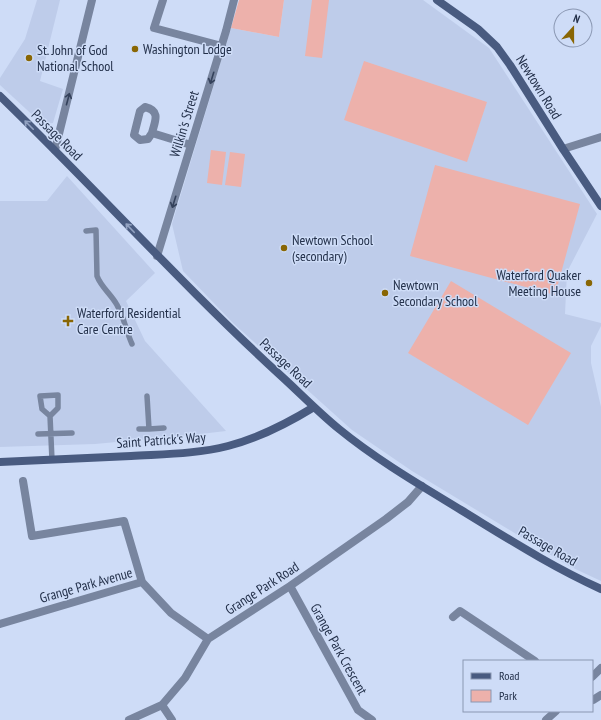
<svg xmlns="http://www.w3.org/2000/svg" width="601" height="720" font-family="'PT Sans Narrow',sans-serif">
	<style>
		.built { fill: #beccea }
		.green { fill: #edb1ab }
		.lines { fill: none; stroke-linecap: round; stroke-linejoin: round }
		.lane { stroke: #78859f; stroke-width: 5.5 }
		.street { stroke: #78859f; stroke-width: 8 }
		.secondary { stroke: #495b80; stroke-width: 8 }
		.oneway { stroke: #34415b }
		.oneway2 { stroke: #92a2c1 }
		.poi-dot { fill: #896604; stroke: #cedcf7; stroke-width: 1.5 }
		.labels { text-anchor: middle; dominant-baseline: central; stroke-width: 3; stroke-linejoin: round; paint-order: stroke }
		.poi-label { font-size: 14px; fill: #23304a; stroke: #cedcf7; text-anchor: start }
		.street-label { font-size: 14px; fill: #23304a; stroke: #cedcf7 }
	</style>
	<rect width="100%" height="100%" fill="#cedcf7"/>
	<!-- built -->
	<path class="built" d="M37 0H60L40 81 63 89 53 123 46 124 39 121 0 85V78L25 39Z
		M284 0H423L489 48 597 214 567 272 565 314 601 323V326L591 346V363L601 407V581L569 566 412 471 352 430 233 323 183 271 172 224 231 28 279 37Z
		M67 176 155 273 126 301 145 341 226 431 192 435 95 444 0 447V201H47Z"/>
	<!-- green -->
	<path class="green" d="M239 0H284L279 37 231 28Z
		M312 0H329L322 58 305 56Z
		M364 61 487 102 467 162 344 120Z
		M211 150 226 152 222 185 207 183Z
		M230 152 245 154 241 187 225 185Z
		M435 165 580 204 555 295 410 256Z
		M451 281 571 353 528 425 408 353Z"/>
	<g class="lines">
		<!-- lane -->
		<path class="lane" d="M86 231 96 230 97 276C101 287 111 294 117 305 124 317 126 331 132 344
			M50 416 58 408V395L40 396 42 409 50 416 52 460
			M139 429H149L147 396
			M149 429 164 428
			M38 434 72 433"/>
		<!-- street -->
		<path class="street" d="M163 0 154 28 222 46
			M152 133C155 121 161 111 145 107L140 111 134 135 140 140 148 139 152 133 191 145
			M563 149 601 137
			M55 150 92 0
			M157 256 226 31 234 0
			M23 481 32 536 124 521 142 582
			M290 586 358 710 372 720
			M453 617 460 611 535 661
			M0 624 142 582 171 613 208 639
			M592 677 601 668
			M593 700 601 695
			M162 705 172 720
			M129 720 162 705 185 678 208 639 290 586 386 519 408 502 422 486
			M546 720 556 711"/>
		<!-- secondary -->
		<path class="secondary" d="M437 0 478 29 497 47 510 65 563 149 601 206
			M0 96C94 187 182 285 279 374 299 392 318 412 339 429 377 460 420 485 461 510 507 538 552 567 601 589
			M0 462C44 460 88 458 131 456 163 454 197 454 228 446 259 438 288 423 314 407"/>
	</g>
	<!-- one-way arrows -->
	<defs><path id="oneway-shaft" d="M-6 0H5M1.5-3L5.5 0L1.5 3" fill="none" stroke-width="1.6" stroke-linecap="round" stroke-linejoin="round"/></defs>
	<g class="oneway">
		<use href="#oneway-shaft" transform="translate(212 78) rotate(107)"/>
		<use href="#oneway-shaft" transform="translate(68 99) rotate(-75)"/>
		<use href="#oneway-shaft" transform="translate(174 202) rotate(107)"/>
	</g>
	<g class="oneway2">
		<use href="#oneway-shaft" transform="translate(29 125) rotate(-135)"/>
		<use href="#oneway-shaft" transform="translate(130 228) rotate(-134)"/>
	</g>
	<!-- markers -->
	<g class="poi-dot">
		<circle cx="135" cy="49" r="4"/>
		<circle cx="29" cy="58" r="4"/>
		<circle cx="284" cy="248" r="4"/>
		<circle cx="589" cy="283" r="4"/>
		<circle cx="385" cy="293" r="4"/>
		<path d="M66 315h4v4h4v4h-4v4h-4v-4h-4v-4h4z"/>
	</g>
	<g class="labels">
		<!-- poi labels -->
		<g class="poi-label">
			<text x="143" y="49">Washington Lodge</text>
			<text x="37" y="50">St. John of God<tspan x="37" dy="16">National School</tspan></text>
			<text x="292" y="240">Newtown School<tspan x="292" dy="16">(secondary)</tspan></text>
			<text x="581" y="275" text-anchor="end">Waterford Quaker<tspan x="581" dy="16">Meeting House</tspan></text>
			<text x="393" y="285">Newtown<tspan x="393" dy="16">Secondary School</tspan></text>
			<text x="77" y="313">Waterford Residential<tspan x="77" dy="16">Care Centre</tspan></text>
		</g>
		<!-- street labels -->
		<g class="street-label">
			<text transform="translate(539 87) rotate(58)">Newtown Road</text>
			<text transform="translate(184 124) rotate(-73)">Wilkin's Street</text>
			<text transform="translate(57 135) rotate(45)">Passage Road</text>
			<text transform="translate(286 363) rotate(43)">Passage Road</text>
			<text transform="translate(161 440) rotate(-4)">Saint Patrick's Way</text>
			<text transform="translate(548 546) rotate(30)">Passage Road</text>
			<text transform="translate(86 585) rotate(-16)">Grange Park Avenue</text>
			<text transform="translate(262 588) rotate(-33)">Grange Park Road</text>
			<text transform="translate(339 649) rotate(61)">Grange Park Crescent</text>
		</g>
	</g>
	<!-- legend -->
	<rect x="463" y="660" width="130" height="52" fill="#cedcf7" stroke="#8a97b2"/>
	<rect x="471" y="673" width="20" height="6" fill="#495b80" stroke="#8a97b2"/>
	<text x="499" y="680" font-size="12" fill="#23304a">Road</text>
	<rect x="471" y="690" width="20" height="12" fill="#edb1ab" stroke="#8a97b2"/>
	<text x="499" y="700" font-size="12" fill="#23304a">Park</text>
	<!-- north arrow -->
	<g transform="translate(573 28) rotate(21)"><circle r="19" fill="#cedcf7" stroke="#8a97b2"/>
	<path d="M0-3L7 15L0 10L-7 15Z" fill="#896604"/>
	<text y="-6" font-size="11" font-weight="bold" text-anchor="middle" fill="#23304a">N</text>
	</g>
</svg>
